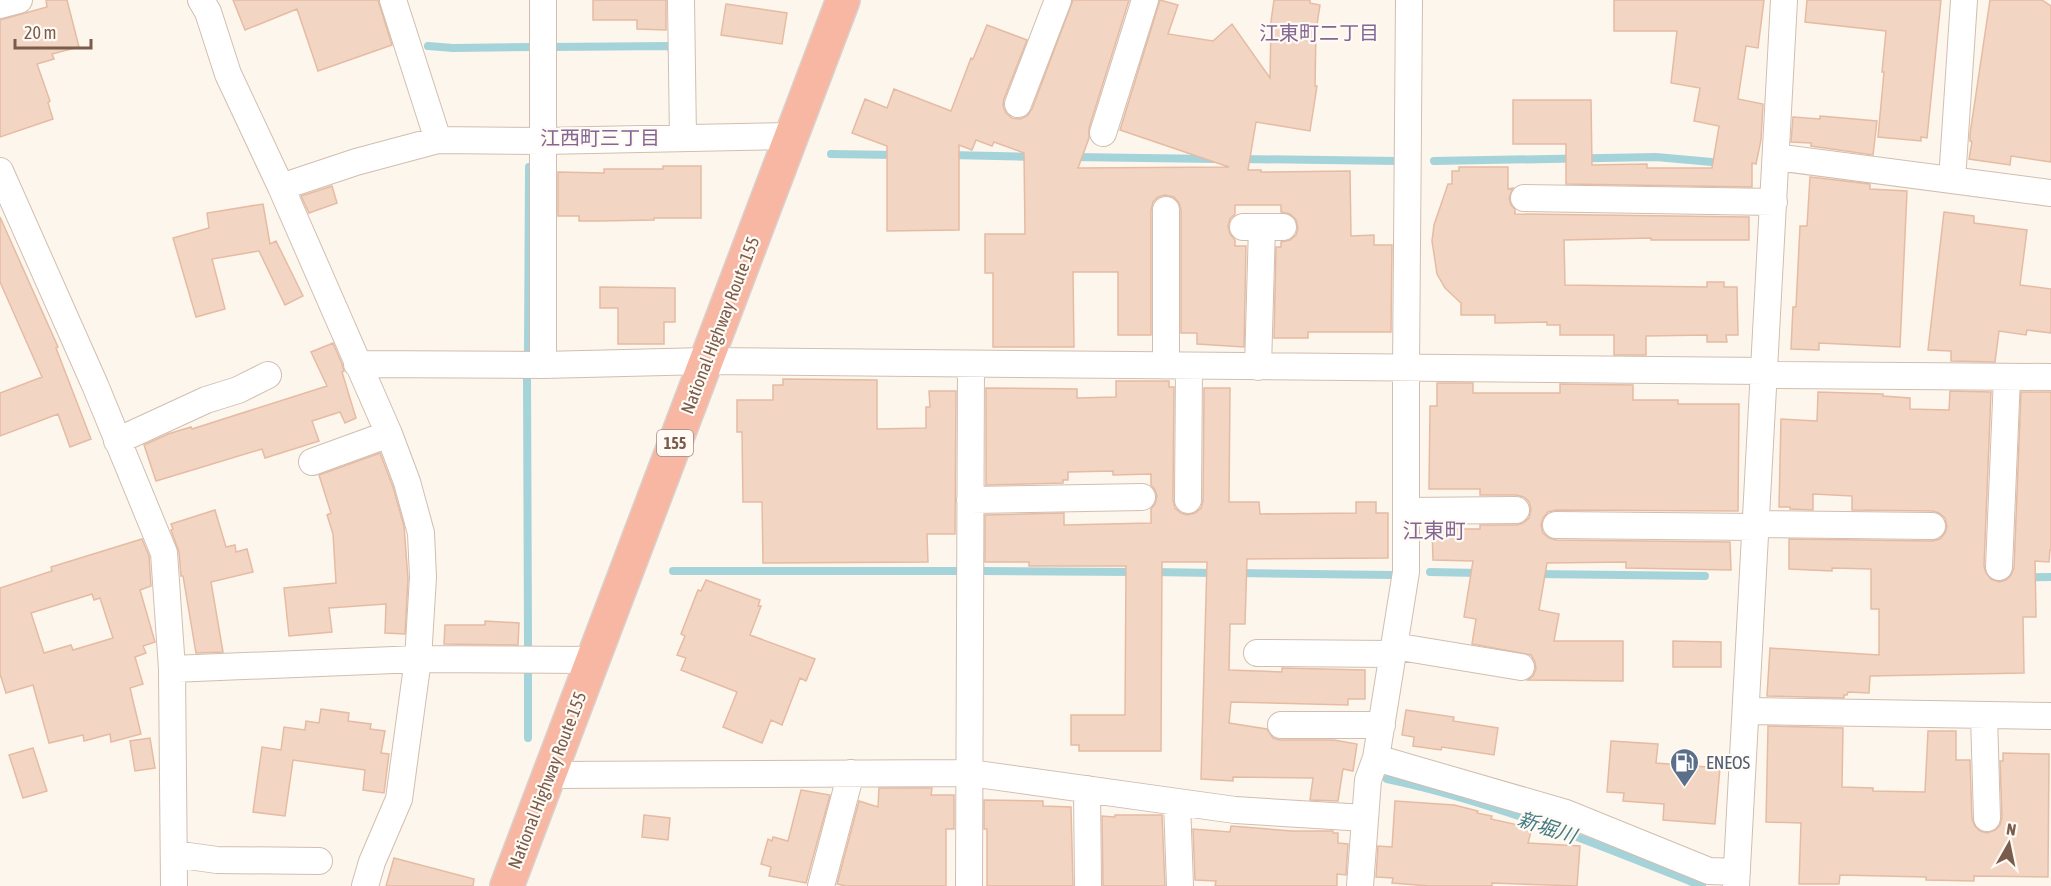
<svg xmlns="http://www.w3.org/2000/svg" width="2051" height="886" font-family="'Asap Condensed','Noto Sans JP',sans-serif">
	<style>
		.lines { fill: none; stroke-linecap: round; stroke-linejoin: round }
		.stream { stroke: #a5d3da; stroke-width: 8 }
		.building { fill: #f3d5c3; stroke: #e6bba3; stroke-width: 1.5; fill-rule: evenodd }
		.minor-casing { stroke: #d1beb0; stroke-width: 28 }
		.highway-casing { stroke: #dad1cd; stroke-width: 36 }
		.minor { stroke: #fff; stroke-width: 26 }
		.highway { stroke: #f7b7a3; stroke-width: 33 }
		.labels { text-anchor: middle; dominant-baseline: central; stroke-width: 4.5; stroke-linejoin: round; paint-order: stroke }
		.shield { fill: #fffaf3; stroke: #a28b7f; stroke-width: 1.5 }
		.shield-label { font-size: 16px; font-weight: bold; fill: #7a5c4d }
		.street-label { font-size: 18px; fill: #7a5c4d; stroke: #fffaf3 }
		.service-label { font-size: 18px; fill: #4e5e75; stroke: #fffaf3; text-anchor: start }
		.neighbourhood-label { font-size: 20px; fill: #846695; stroke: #fffaf3 }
		.water-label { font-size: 20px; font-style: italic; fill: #437c86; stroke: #fffaf3 }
		.quarter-label { font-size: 21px; fill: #846695; stroke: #fffaf3 }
	</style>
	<rect width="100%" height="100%" fill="#fdf6ec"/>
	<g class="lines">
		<!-- stream -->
		<path class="stream" d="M428 46 453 48 533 47
			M551 47 671 46 672 53
			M831 154 896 155
			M950 155 1034 157
			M1073 157 1214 159
			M1241 159 1397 161
			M1434 161 1656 157 1723 163
			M528 353 529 167
			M527 375 528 645
			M673 571H960
			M982 571 1136 572
			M1154 572 1214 573
			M1430 572 1479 573
			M1238 573 1392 575
			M1536 574 1705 576
			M1981 578 2051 577
			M528 738V670
			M1387 779C1496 802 1599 845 1702 886"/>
	</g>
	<!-- building -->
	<path class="building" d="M46 0H67L79 47 52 54 54 59 37 64 50 101 48 103 53 119 0 137V20L47 7Z
		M233 0H378L392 45 318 71 297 9 245 30Z
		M593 0H666V30L637 29V20H593Z
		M1073 0H1129L1089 128V138L1078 168 1229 167 1120 130 1160 0 1178 5 1168 34 1213 41 1232 24 1270 78 1271 21 1274 0H1310V3L1320 5 1316 31 1315 86H1317L1310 131 1256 122 1248 170H1261V172L1350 171 1351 236 1374 235V245H1392L1391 332H1308V338H1274L1276 247H1281V242L1290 240 1296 235 1298 228 1296 220 1290 214 1281 212V205H1235V214L1230 219 1228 226 1230 234 1235 240V246H1246L1244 347 1197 344V333H1181V210L1179 203 1174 197 1165 195 1158 197 1153 202 1151 210V335H1118V272H1073L1074 347H993V273H985V234H1025L1024 153 994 142 992 146 976 140 972 150 959 145V230L887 231V146L852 133 865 99 887 108 894 89 951 111 971 58 973 59 987 25 1027 40 1004 99 1003 106 1006 113 1012 118 1020 119 1027 116 1032 109Z
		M1614 0H1764L1758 48 1746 46 1738 99 1763 104 1761 140 1756 164 1752 163V187L1566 184V144H1513V100H1591L1592 165 1647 164V168H1712L1719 126 1694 121 1700 88 1671 83 1677 31H1614Z
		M1807 0H1941L1927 138 1921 137V141L1878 137 1884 72H1882L1886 31 1805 22Z
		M1990 0H2042L2051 6V162L2011 156 2010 165 1969 159 1972 142 1970 141V134Z
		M726 4 787 13 782 44 721 35Z
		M1820 116 1877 121 1873 155 1811 146V143L1791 142 1793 117 1820 119Z
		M663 166H701V218H654V220L600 221H579V216H558V172L604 173V169H663Z
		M1459 167H1508V189L1513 188 1509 198 1511 205 1515 209V214L1749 217V240H1651V238L1564 240 1565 285 1707 287V282H1724V287H1737L1738 335H1726L1727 342H1707V335L1646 336V355H1614V335H1560V325H1547V322L1495 323V315H1461V303L1445 288 1437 274 1432 241 1434 225 1448 184H1452V171H1459Z
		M1810 177 1870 184V189L1907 191 1900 347 1819 343V350L1791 349 1793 307H1796L1800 226H1807Z
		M332 186 337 203 309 213 301 196Z
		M263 204 270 244 276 241 303 296 285 305 259 251 212 259 225 309 196 317 173 238 209 228 207 213Z
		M1944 212 1974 216V223L2027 230 2020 285 2051 289V333L2027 330 2026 335 1999 331 1995 362 1951 361V351L1928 350Z
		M0 217 58 347 56 348 91 439 70 447 58 414 0 436V393L42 377 0 282Z
		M600 287 675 288V322H664V344H618V308H600Z
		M333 343 342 364 344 371 342 372 356 418 345 423 340 412 312 421 319 441 265 458 262 449 156 481 144 445 168 434 191 427 192 429 327 386 311 352Z
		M783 379 877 380V429L926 428V407H930L929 391H956L955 534H927L928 562 763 563 762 502H743L742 432H737V400H773V385H783Z
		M1116 381H1169V387H1174L1173 500 1175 508 1181 513 1187 515 1195 513 1201 508 1203 501 1204 388H1230L1229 502H1259L1260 514 1356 513V502H1376V513H1388V558L1247 559 1245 624H1230L1229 670 1282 672V668L1365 670V699H1348V705L1231 702 1229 723 1267 729 1273 738 1280 740H1334L1357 744 1353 771 1343 769 1338 801 1310 800 1313 778 1233 777V781L1201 779 1207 562H1162L1161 751H1079V745H1071V715H1125L1126 566H1029V562H985V515L1064 513V525L1151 523V509L1155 504 1157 496 1155 490 1151 485V474L1113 475V471L1068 472V480H1063V483L986 485V388L1077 389V398L1116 397Z
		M1437 383H1473V393H1560V384L1633 385V400H1678V404H1739L1738 511 1556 510 1548 512 1543 518 1541 525 1543 533 1549 538 1556 540 1730 542 1731 570 1626 568V562L1547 563 1539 610 1559 614 1554 641H1623V681L1528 680 1533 676 1536 669 1535 662 1531 655 1472 644 1476 619 1464 617 1473 561 1433 560 1432 529H1480V525H1517L1523 523 1529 518 1531 509 1529 502 1524 497 1516 495H1480V489H1429L1430 406H1437Z
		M1950 391 1991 392 1984 566 1986 573 1991 579 1999 582 2006 580 2011 575 2014 568 2021 392H2051V550H2050L2049 562 2035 561 2036 617H2023L2024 673 1870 676 1869 693 1848 692 1847 695H1844V698L1767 696 1770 648 1879 655V609H1871V569L1832 568V571L1789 569V539L1932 541 1940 539 1945 533 1947 527 1945 518 1939 513 1933 511 1852 510V496L1813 494V510L1790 509V507H1779L1781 419 1817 421 1818 392 1883 394V396L1910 398V409L1949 410Z
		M380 453 393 487 404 526 408 579 405 634 385 633 386 604 329 608 332 632 289 636 284 588 336 583 333 534 327 515 331 513 319 475Z
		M215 510 226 547 235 545 236 552 247 549 253 572 211 582 223 652 196 653 183 576H181L179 552 171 530 173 529 171 524Z
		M142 539 149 556 151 586 140 590 155 642 143 646 146 653 135 657 143 684 130 688 141 734 111 742 110 734 84 741 83 735 49 743 33 685 6 693 0 674V588L52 571 51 567ZM92 594 94 600 100 598 113 638 73 650 71 645 44 653 31 613Z
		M706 580 760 600 758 606H761L750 635 815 659 806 681 800 678 782 725 771 720 762 743 723 727 737 692 681 670 686 658 677 655 685 636 681 634 698 590 701 591Z
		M485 621 519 623 518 645 444 644 445 625H485Z
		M1673 641 1721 642V667H1673Z
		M321 709 349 713 348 721 371 724 370 729 385 731 381 753 389 754 384 793 363 790 365 770 293 760 285 816 253 812 262 747 281 750 284 727 305 730 306 721 319 723Z
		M1406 710 1454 717 1453 721 1498 728 1494 755 1442 747 1441 750 1413 746 1414 737 1402 735Z
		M1768 726 1843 728 1842 787 1873 788V791L1925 792 1928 731H1956V760H1970L1972 819 1975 826 1980 831 1987 833 1995 830 2000 825 2002 818 2000 761H2003V753L2049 754 2048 877 1974 876V881L1926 880V877L1840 875 1839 884H1799L1801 823 1766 822Z
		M150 738 155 768 135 771 130 741Z
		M1611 741 1658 744 1656 763 1720 768 1715 824 1663 820 1664 804 1623 801 1624 793 1607 792Z
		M33 748 47 791 23 798 9 755Z
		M879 788H932L931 795H954V829H946V886H846L837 884 859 801 878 807Z
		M801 790 830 795 806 883 769 876 771 867 761 864 768 839 772 841 773 837 788 841Z
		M984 800 1043 801V806L1071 807 1073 886H987V829H984Z
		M1395 801 1454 805 1478 811 1477 813 1492 816 1491 819 1532 828 1528 843 1580 846 1577 886 1492 883V886H1429L1392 883 1393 878 1376 877 1378 846 1392 847Z
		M644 815 670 818 668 840 642 837Z
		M1115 815H1162L1165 886H1103L1102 816 1115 817Z
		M1231 826 1292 831H1333V833H1338V843L1348 844 1346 875 1337 874V886H1215L1216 881 1195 880 1193 829 1230 832Z
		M394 858 474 879 473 886H386Z"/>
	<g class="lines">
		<defs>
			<path id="minor" d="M201 0 208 12 228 74 281 187 389 434 407 482 421 533 423 577 418 659 399 799 372 862 365 886
				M393 0 438 140
				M681 0 683 138
				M0 5 19 0
				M1018 104 1058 0
				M1103 133 1145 0
				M1776 157 2051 193
				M0 171 95 385 164 553 172 669 174 886
				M1952 180 1964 0
				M281 187 356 162 438 140 543 141 791 136
				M1524 198 1774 202
				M1166 210V366
				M1243 227H1283
				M357 364 543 365V0
				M543 365 706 361 1765 371
				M1258 367 1262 227
				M1765 375 2051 377
				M117 441 206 400 238 390 268 375
				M312 462 389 434
				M970 500 1142 497
				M1188 500 1189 367
				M1407 511 1516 510
				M1756 524 1932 526
				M1556 525 1756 527
				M1999 567 2007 377
				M1394 646 1521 667
				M1257 653 1393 654
				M172 669 418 659 592 660
				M1746 711 2051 716
				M1984 716 1987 818
				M1281 725H1382
				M1376 758 1566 813 1709 871 1737 872
				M549 775 970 773 1235 810 1365 818
				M1087 789 1088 886
				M1177 802 1180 886
				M174 854 217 860 319 861
				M821 886 851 773
				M969 886 971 364
				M1360 886 1368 780 1376 758 1406 572V369L1409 0
				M1736 886 1784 0"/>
			<path id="highway" d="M507 886 843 0"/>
		</defs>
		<!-- minor casing -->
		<use href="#minor" class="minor-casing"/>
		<!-- highway casing -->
		<use href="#highway" class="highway-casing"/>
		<!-- minor -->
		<use href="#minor" class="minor"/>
		<!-- highway -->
		<use href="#highway" class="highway"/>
	</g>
	<!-- icons -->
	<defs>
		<symbol id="fuel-pin" viewBox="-11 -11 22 30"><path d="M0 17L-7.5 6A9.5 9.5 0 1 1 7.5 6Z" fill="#5c6f8a" stroke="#fffaf3"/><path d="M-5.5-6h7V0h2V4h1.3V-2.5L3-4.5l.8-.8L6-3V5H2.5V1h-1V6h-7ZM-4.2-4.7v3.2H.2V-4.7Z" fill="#fff"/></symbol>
	</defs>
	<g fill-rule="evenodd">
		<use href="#fuel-pin" x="1668" y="746" width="33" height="45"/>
	</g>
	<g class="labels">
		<!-- shield labels -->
		<rect class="shield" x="657" y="430" width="36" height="26" rx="4.5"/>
		<g class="shield-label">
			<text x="675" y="443">155</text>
		</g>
		<!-- street labels -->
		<g class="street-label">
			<text transform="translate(720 325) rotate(-69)">National Highway Route 155</text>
			<text transform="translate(547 780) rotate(-69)">National Highway Route 155</text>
		</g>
		<!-- service labels -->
		<g class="service-label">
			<text x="1706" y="762">ENEOS</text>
		</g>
		<!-- neighbourhood labels -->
		<g class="neighbourhood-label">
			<text x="1319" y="32">江東町二丁目</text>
			<text x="600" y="137">江西町三丁目</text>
		</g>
		<!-- water labels -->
		<g class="water-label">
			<text transform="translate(1547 827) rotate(18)">新堀川</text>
		</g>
		<!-- quarter labels -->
		<g class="quarter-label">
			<text x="1434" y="530">江東町</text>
		</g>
	</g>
	<!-- north arrow -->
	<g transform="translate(2009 844) rotate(9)" stroke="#fffaf3" stroke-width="4.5" paint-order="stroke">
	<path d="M0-4.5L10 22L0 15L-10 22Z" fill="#7a5c4d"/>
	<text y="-9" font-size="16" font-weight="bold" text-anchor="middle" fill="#7a5c4d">N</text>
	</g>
	<!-- scale -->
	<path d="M15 39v9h76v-9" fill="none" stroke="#7a5c4d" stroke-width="3"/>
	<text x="24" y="39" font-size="18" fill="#7a5c4d" stroke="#fffaf3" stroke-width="4.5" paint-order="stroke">20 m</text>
</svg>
